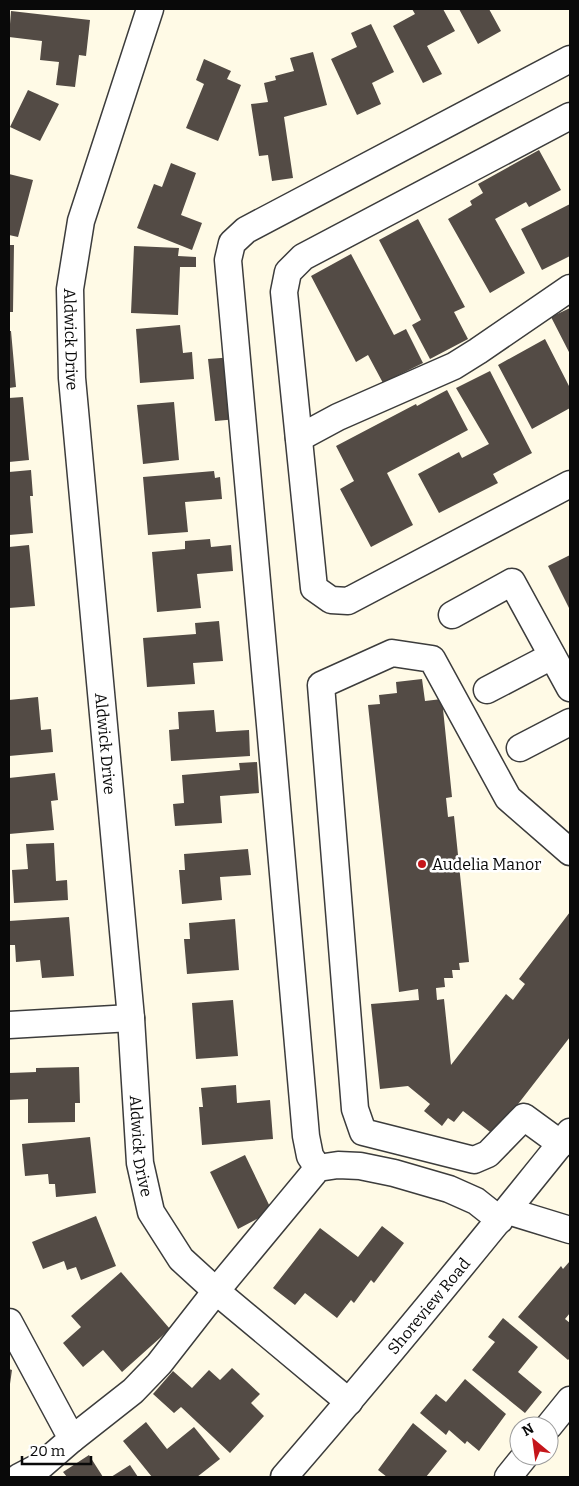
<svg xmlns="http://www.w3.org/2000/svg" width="579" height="1486" font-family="Bitter,serif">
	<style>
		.building { fill: #534b45 }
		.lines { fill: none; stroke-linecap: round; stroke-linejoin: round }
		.minor-casing { stroke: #3c3c3c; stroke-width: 29 }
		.minor { stroke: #fff; stroke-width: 26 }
		.poi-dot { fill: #c5161b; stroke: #fff; stroke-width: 2 }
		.labels { text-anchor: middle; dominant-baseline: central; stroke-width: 5; stroke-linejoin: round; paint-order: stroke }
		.street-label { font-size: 16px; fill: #090909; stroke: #fff }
		.poi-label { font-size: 16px; fill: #090909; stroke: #fff; text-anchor: start }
	</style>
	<rect width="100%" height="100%" fill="#fffae6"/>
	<!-- building -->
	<path class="building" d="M412 9H443L455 31 427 46 442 74 423 83 393 26 415 14Z
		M459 9H489L501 31 478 44Z
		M11 11 90 20 86 56 79 55 75 87 56 85 59 62 40 60 42 41 9 37Z
		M371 24 394 72 372 83 381 104 357 115 331 59 357 47 351 33Z
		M313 52 327 105 284 117 293 178 272 181 268 155 259 156 251 104 268 102 264 83 276 80 275 76 294 71 290 58Z
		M204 59 231 71 227 79 241 85 218 141 186 128 204 84 196 80Z
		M28 90 59 104 40 141 10 127Z
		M539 150 561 190 529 207 526 202 495 219 525 273 490 293 448 219 472 205 470 201 483 193 478 184Z
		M171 163 196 173 181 215 202 223 192 250 137 228 154 184 162 187Z
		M9 174 33 180 18 237 9 235Z
		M570 204V256L542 270 521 229Z
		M418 219 465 307 454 312 468 339 430 359 412 325 421 320 379 240Z
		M9 245H14L13 312H9Z
		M134 246 179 248 178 256 196 257V267H180L178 315 131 313Z
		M351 254 394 335 406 329 423 363 383 383 368 355 356 362 311 276Z
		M570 308V354L551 317Z
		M180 325 183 353 192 352 194 379 140 383 136 329Z
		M9 331H11L16 387 9 388Z
		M545 339 569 386 570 385V408L532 429 498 365Z
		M234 357 238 419 215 421 208 359Z
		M490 371 532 453 493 474 498 483 439 513 418 474 459 452 462 458 489 444 456 388Z
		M447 390 468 430 387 473 413 525 371 547 340 489 354 481 336 446 416 404 417 406Z
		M23 397 29 460 9 462V398Z
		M174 402 179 460 143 464 137 405Z
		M31 470 33 496H30L33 533 9 535V472Z
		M214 471 215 478 220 477 222 499 185 502 188 532 148 535 143 477Z
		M210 539 211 547 231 545 233 571 197 574 201 608 157 612 152 552 185 549V541Z
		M29 545 35 606 9 608V547Z
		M570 555V610L548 566Z
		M219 621 223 661 193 663 195 684 147 687 143 638 196 634 195 623Z
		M422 679 425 701 442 699 452 797 446 798 448 817 454 816 469 962 459 963 460 970H452L453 978H444L445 987 436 988 437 1000 444 999 451 1065 506 994 513 1000 525 984 519 979 570 912V1037L494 1135 463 1111 454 1122 448 1118 442 1126 424 1111 430 1104 408 1086 380 1089 371 1004 419 1000 418 989 399 992 368 705 380 704 379 695 397 693 396 682Z
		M38 697 41 730 51 729 53 752 9 756V700Z
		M214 710 216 732 249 730 250 756 171 761 169 730 179 729 178 712Z
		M257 762 259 793 220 796 222 823 175 826 173 804 184 803 182 775 240 770 239 763Z
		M55 773 58 800 51 801 54 830 9 834V778Z
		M54 843 56 881 67 880 68 900 14 903 12 870 28 869 26 844Z
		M248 849 251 875 220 877 222 900 182 904 179 870H185L184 854Z
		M69 917 74 976 42 978 40 960 16 962 15 945H9V921Z
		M235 919 239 970 187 974 184 939H190L189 923Z
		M233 1000 238 1056 196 1059 192 1003Z
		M79 1067 80 1103H75V1122L28 1123V1099L9 1100V1073L36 1072V1068Z
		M236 1085 237 1103 270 1100 273 1139 202 1145 199 1107H203L201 1088Z
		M90 1137 96 1193 56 1197 55 1184H49L48 1174 25 1176 22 1144Z
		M245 1155 272 1211 238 1229 210 1172Z
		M96 1216 116 1266 81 1280 76 1267 67 1270 64 1261 43 1269 32 1242Z
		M382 1226 404 1243 374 1283 371 1280 354 1303 351 1300 337 1318 305 1293 295 1305 273 1288 320 1228 358 1257Z
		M570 1261V1313L565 1319 570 1323V1358L568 1360 518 1317 561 1266 563 1269Z
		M121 1272 170 1329 122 1372 103 1350 83 1367 63 1343 81 1327 71 1316Z
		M503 1318 538 1347 518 1372 542 1392 525 1413 472 1370 495 1342 488 1337Z
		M232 1368 260 1394 251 1403 264 1416 230 1453 181 1407 174 1413 153 1394 173 1371 192 1388 209 1370 220 1380Z
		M9 1369 12 1370 10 1384H9Z
		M465 1379 506 1414 479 1451 467 1441 465 1444 449 1430 446 1435 420 1413 436 1394 446 1402Z
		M146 1422 167 1449 194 1427 220 1459 197 1477H152L123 1441Z
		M413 1423 447 1451 426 1477H387L378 1470Z
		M89 1455 103 1477H67L63 1472Z
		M130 1465 138 1477H111Z"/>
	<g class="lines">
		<defs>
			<g id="minor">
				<path id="s1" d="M150 9 81 221 70 289 72 378 131 1018 140 1163 151 1212 181 1259 216 1291 349 1402"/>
				<path d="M570 116 303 257 288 272 284 292 314 588 331 600 348 601 570 484"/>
				<path d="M299 438 338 417 454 366 478 351 570 288"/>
				<path d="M452 615 512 582 570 688"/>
				<path d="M487 690 552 656"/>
				<path d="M520 748 570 722"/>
				<path d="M9 1025 131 1018"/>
				<path d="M561 1144 524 1117 488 1154 474 1160 363 1132 355 1109 321 685 392 653 432 659 508 798 570 852"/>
				<path d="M318 1168 310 1156 306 1136 270 725 228 260 232 243 246 230 570 59"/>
				<path d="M508 1211 570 1230"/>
				<path d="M9 1322 72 1439 42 1465 19 1477"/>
				<path d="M549 1426 570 1400"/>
				<path d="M72 1439 133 1391 159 1364 216 1291 318 1168 338 1165 360 1166 394 1173 449 1189 476 1201 500 1220"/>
				<path id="s2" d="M284 1477C382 1364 476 1249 570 1132"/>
				<path d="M508 1477 525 1456"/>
			</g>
		</defs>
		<!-- minor casing -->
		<use href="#minor" class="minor-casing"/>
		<!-- minor -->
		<use href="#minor" class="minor"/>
	</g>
	<!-- markers -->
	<circle class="poi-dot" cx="422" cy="864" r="5"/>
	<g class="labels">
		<!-- street labels -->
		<g class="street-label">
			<text stroke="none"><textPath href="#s1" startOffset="342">Aldwick Drive</textPath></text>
			<text stroke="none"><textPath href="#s1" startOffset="748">Aldwick Drive</textPath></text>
			<text stroke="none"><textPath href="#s1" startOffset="1152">Aldwick Drive</textPath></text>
			<text stroke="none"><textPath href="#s2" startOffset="224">Shoreview Road</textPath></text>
		</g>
		<!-- poi labels -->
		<g class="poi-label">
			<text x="432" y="864">Audelia Manor</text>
		</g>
	</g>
	<!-- border -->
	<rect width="579" height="1486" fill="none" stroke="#090909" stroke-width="20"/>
	<!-- north arrow -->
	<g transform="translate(534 1441) rotate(331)"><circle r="24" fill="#ffffff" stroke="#9d9d9d"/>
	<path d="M0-4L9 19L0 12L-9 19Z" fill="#c5161b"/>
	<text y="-8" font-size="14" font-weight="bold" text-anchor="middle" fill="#090909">N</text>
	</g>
	<!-- scale -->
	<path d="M22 1456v8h69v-8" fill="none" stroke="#090909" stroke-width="2.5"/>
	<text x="30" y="1456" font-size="15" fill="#090909" stroke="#ffffff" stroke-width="4" paint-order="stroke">20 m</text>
</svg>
